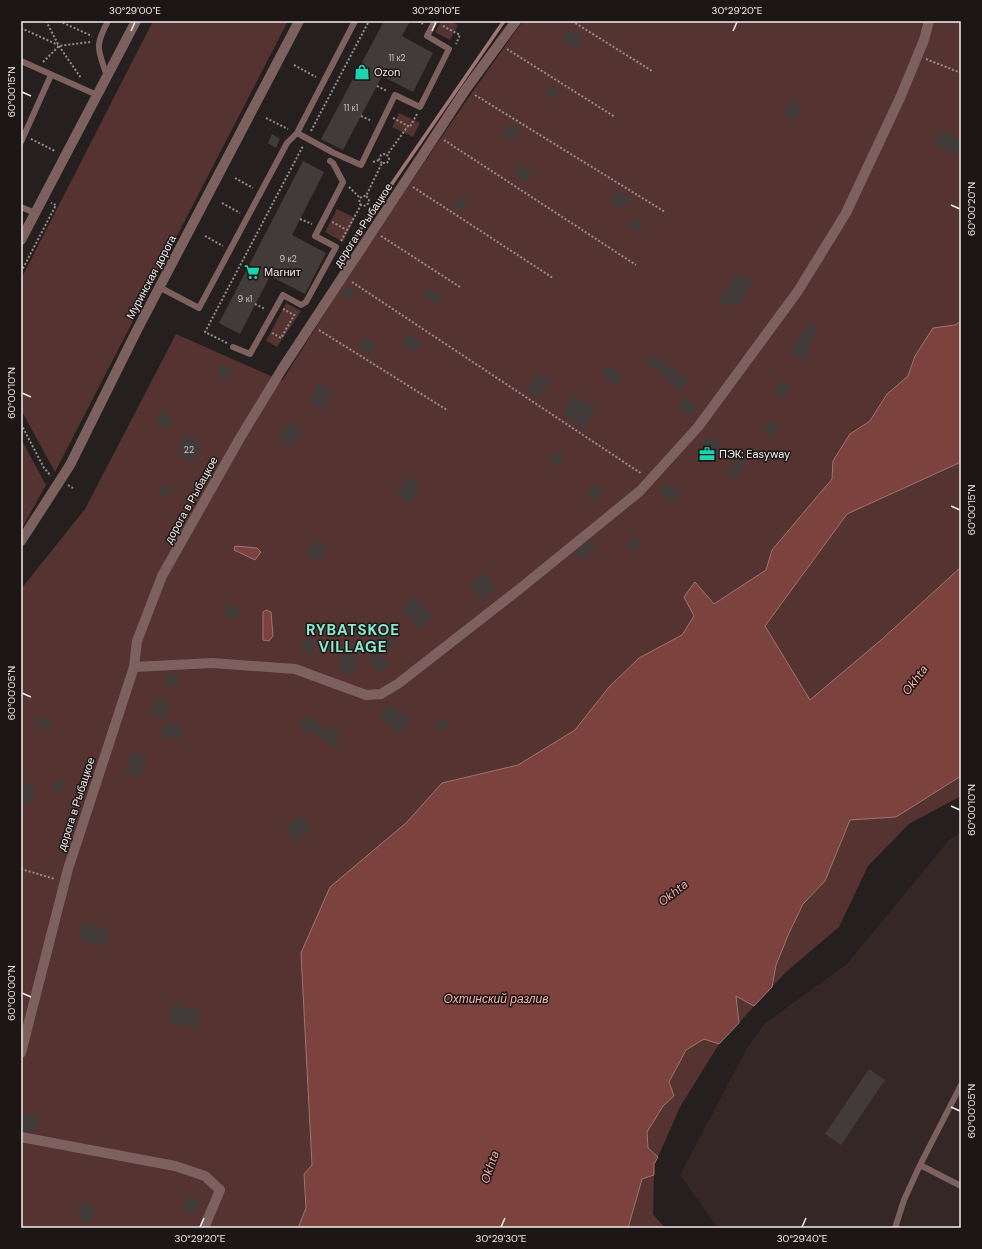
<svg xmlns="http://www.w3.org/2000/svg" width="982" height="1249" font-family="'DM Sans',sans-serif">
	<style>
		.built { fill: #352726 }
		.green { fill: #543330 }
		.water { fill: #7c423e; stroke: #a07672 }
		.lines { fill: none; stroke-linecap: round; stroke-linejoin: round }
		.stream { stroke: #a07672; stroke-width: 3.5 }
		.building { fill: #423b3a }
		.path { stroke: #948e8d; stroke-width: 2; stroke-dasharray: 2 2; stroke-linecap: butt }
		.service { stroke: #7d615f; stroke-width: 6 }
		.minor { stroke: #7d615f; stroke-width: 10 }
		.ticks { fill: none; stroke: #f3eeed; stroke-width: 1.5 }
		.labels { text-anchor: middle; dominant-baseline: central; stroke-width: 3; stroke-linejoin: round; paint-order: stroke }
		.number-label { font-size: 9px; fill: #c7c1c0 }
		.poi-label { font-size: 11px; fill: #f3eeed; stroke: #1c1616; text-anchor: start }
		.street-label { font-size: 11px; fill: #f3eeed; stroke: #1c1616 }
		.water-label { font-size: 12px; font-style: italic; fill: #fdb3ac; stroke: #1c1616 }
		.district-label { font-size: 15px; font-weight: bold; letter-spacing: 1px; fill: #88e9cf; stroke: #1c1616 }
		.neatline { fill: none; stroke: #f3eeed; stroke-width: 1.5 }
		.ticks-label { font-size: 10px; text-anchor: middle; fill: #f3eeed }
	</style>
	<rect width="100%" height="100%" fill="#261f1f"/>
	<!-- built -->
	<path class="built" d="M961 833V1228H718L680 1175 746 1050 764 1024 847 964 949 840Z"/>
	<!-- green -->
	<path class="green" d="M153 21H288L55 472 21 410V279Z
		M441 21H451L458 25 450 40 435 32Z
		M523 21H961V321L955 325 933 328 915 356 908 376 887 394 870 421 850 434 833 461 832 479 772 550 766 570 714 604 695 583 694 616 682 635 639 658 609 687 575 730 518 765 442 783 406 823 301 953 312 1165 304 1174 306 1208 298 1228H21V589L85 509 176 334 282 381C359 259 438 138 523 21Z
		M399 113 420 123 413 137 392 127Z
		M337 209 355 218 343 242 325 232Z
		M286 303 301 311 277 347 266 341Z
		M21 439 46 485 21 530Z
		M961 462V567L881 640 810 700 765 626 847 514Z
		M961 776V796L909 824 868 866 839 927 785 973 772 987 776 965 789 933 803 904 825 881 850 820 896 817Z
		M736 995 754 1006 739 1023Z
		M704 1039 719 1044 680 1107 658 1157 648 1148 647 1132 663 1106 674 1096 669 1082 686 1050Z
		M654 1175 653 1214 665 1228H628L642 1179Z"/>
	<!-- water -->
	<path class="water" d="M961 321V462L847 514 765 626 810 700 881 640 961 567V776L896 817 850 820 825 881 803 904 789 933 776 965 772 987 754 1006 736 996 739 1023 719 1044 704 1039 686 1050 669 1082 674 1096 663 1106 647 1132 648 1148 658 1157 654 1164V1175L642 1179 628 1228H298L306 1208 304 1174 312 1165 301 953 330 887 406 823 442 783 518 765 575 730 609 687 639 658 682 635 694 616 684 597 695 582 714 604 766 570 772 550 832 479 833 461 850 434 870 421 887 394 908 376 915 356 933 328 955 325Z
		M235 546 257 548 261 552 255 560 234 550Z
		M266 610 271 612 273 636 269 641 263 640V612Z"/>
	<g class="lines">
		<!-- stream -->
		<path class="stream" d="M349 246 504 21"/>
	</g>
	<!-- building -->
	<path class="building" d="M384 21H410L402 36 433 53 413 92 382 76 343 150 321 139Z
		M568 28 584 36 577 50 561 42Z
		M550 85 559 90 553 99 545 94Z
		M790 100 802 106 795 121 783 115Z
		M510 123 520 130 512 141 502 134Z
		M941 130 961 139V144L956 155 934 145Z
		M272 134 280 139 276 148 268 143Z
		M303 161 324 172 292 235 326 253 305 294 270 276 240 334 219 323Z
		M521 164 532 171 525 182 514 174Z
		M618 189 631 199 622 210 609 201Z
		M459 196 467 201 461 212 453 207Z
		M635 217 644 223 638 232 629 226Z
		M738 273 753 283 737 307 730 303 727 307 718 301 724 291 725 292Z
		M345 286 355 291 350 300 340 295Z
		M427 288 443 297 438 305 423 296Z
		M809 322 819 328 806 349 810 351 803 361 789 352Z
		M409 333 422 343 415 353 401 343Z
		M365 336 377 343 369 354 358 347Z
		M652 354 689 380 681 391 666 381 668 378 646 363Z
		M222 365 232 369 227 380 217 375Z
		M607 365 623 376 617 386 601 374Z
		M538 372 551 381 538 399 526 390Z
		M782 380 791 386 782 399 773 393Z
		M319 383 333 391 323 409 309 401Z
		M574 395 596 410 584 429 562 414Z
		M685 397 697 406 689 416 677 408Z
		M161 412 173 418 168 429 156 424Z
		M772 420 780 426 771 437 763 431Z
		M291 421 304 432 291 448 278 437Z
		M186 434 200 440 198 445 201 446 194 462 177 454Z
		M709 435 723 446 709 464 695 454Z
		M555 450 565 457 558 467 548 460Z
		M738 456 746 462 733 480 725 474Z
		M407 476 421 484 411 503 397 495Z
		M666 483 680 493 673 503 659 493Z
		M596 484 603 491 593 501 586 494Z
		M161 485 171 489 167 498 158 494Z
		M633 537 642 543 635 553 626 547Z
		M314 540 328 547 319 562 306 554Z
		M590 540 596 546 582 560 575 552Z
		M483 572 497 588 483 601 469 586Z
		M414 597 433 617 421 630 401 610Z
		M225 604 240 608 237 620 222 616Z
		M383 630 397 641 390 650 375 639Z
		M306 638 316 643 311 654 300 649Z
		M377 652 390 664 380 673 368 661Z
		M345 653 360 660 351 676 337 668Z
		M177 673 179 684 166 687 164 675Z
		M155 699 170 704 164 719 150 714Z
		M389 704 411 720 400 734 379 717Z
		M307 715 328 732 332 727 340 733 336 739 340 742 334 748 313 731 309 735 298 726Z
		M38 716 52 721 49 730 35 725Z
		M444 718 450 725 441 732 436 725Z
		M164 722 182 725 180 739 162 737Z
		M133 752 147 758 139 778 125 772Z
		M57 778 66 782 61 792 52 788Z
		M21 781 37 787 30 805 21 802Z
		M299 815 312 828 298 843 285 830Z
		M82 923 109 929 105 946 79 940Z
		M172 1004 201 1011 198 1028 168 1022Z
		M869 1069 885 1080 841 1145 825 1134Z
		M21 1113 38 1117 34 1133 21 1131Z
		M187 1196 200 1200 196 1215 183 1211Z
		M81 1202 95 1206 91 1222 77 1218Z"/>
	<g class="lines">
		<!-- path -->
		<path class="path" d="M46 21 59 46 81 78
			M59 21 92 36
			M418 21 423 24
			M572 21 652 71
			M443 26 460 35 456 44
			M21 28 58 45
			M507 49 615 117
			M926 59 961 73
			M43 62 59 46 91 42
			M294 65 316 77
			M377 86 387 91
			M475 95 665 212
			M361 116 372 121
			M266 118 288 129
			M393 118 410 127 417 114
			M311 131 369 21
			M31 139 55 151
			M444 140 636 265
			M373 162 379 160
			M382 163 379 160 381 155 384 154 387 155
			M235 178 253 188
			M349 187 360 198
			M413 187 553 278
			M222 203 240 213
			M361 205 359 203 360 198 363 196H366
			M300 219 312 224
			M332 222 347 230
			M205 236 223 246
			M381 236 460 287
			M341 241 361 205 363 206 367 205 369 202V199L366 196 382 163H387L389 160V157L387 155 408 126
			M21 272 56 205 51 203
			M352 282 642 474
			M255 304 265 309
			M283 309 294 315
			M319 330 447 410
			M272 333 281 338 296 312
			M227 343 205 332 303 146
			M21 424 44 468 51 476
			M68 485 73 488
			M21 869 55 879"/>
		<!-- service -->
		<path class="service" d="M21 61 97 95
			M107 76C98 49 94 47 108 21
			M297 133 334 153 361 165 395 95 420 107 449 49 427 36 435 21
			M21 142 51 75
			M21 207 35 213
			M159 287 199 308 287 143 297 133 355 21
			M233 347 250 354 283 295 301 305 306 302 336 247 315 236 343 182 333 163 330 161
			M920 1165 961 1186
			M895 1228 904 1200 920 1165 961 1085"/>
		<!-- minor -->
		<path class="minor" d="M21 240 136 21
			M21 541 70 465 137 330 299 21
			M134 667 212 663 295 669 366 695 381 694 399 683 517 591 640 491 698 427 798 291 846 213 900 98 924 40 929 21
			M21 1053 68 869 134 667 137 641 162 576 240 438 282 369 466 89 516 21
			M21 1137 175 1166 205 1176 220 1190 204 1228"/>
	</g>
	<!-- ticks -->
	<path class="ticks" d="M131 31 135 22M432 31 436 22M733 31 737 22M22 92 31 96M951 205 960 209M22 393 31 397M951 506 960 510M22 693 31 697M951 806 960 810M22 993 31 997M951 1107 960 1111M200 1227 204 1218M501 1227 505 1218M802 1227 806 1218"/>
	<!-- icons -->
	<defs>
		<symbol id="shop-bare" viewBox="-9 -9 18 18"><path d="M-5-2.5h2.3a2.7 3.5 0 0 1 5.4 0H5L5.5 6h-11ZM-1.5-2.5h3a1.5 2.3 0 0 0-3 0Z" fill="#1bd5b1" stroke="#1c1616" stroke-width="2.5" paint-order="stroke"/></symbol>
		<symbol id="supermarket-bare" viewBox="-9 -9 18 18"><path d="M-6-5.5h2.5l.6 2H6L4.5 2H-2.5L-4.4-4H-6ZM-1.5 3.2a1.3 1.3 0 1 0 .1 0ZM3 3.2a1.3 1.3 0 1 0 .1 0Z" fill="#1bd5b1" stroke="#1c1616" stroke-width="2.5" paint-order="stroke"/></symbol>
		<symbol id="office-bare" viewBox="-9 -9 18 18"><path d="M-6-3h4V-5.5h4V-3h4V5H-6ZM-1-4.5V-3h2v-1.5ZM-6 0V1H6V0Z" fill="#1bd5b1" stroke="#1c1616" stroke-width="2.5" paint-order="stroke"/></symbol>
	</defs>
	<g fill-rule="evenodd">
		<use href="#shop-bare" x="351" y="61" width="22" height="22"/>
		<use href="#supermarket-bare" x="241" y="261" width="22" height="22"/>
		<use href="#office-bare" x="696" y="443" width="22" height="22"/>
	</g>
	<g class="labels">
		<!-- number labels -->
		<g class="number-label">
			<text x="397" y="58">11 к2</text>
			<text x="351" y="108">11 к1</text>
			<text x="288" y="259">9 к2</text>
			<text x="245" y="299">9 к1</text>
			<text x="189" y="450">22</text>
		</g>
		<!-- poi labels -->
		<g class="poi-label">
			<text x="374" y="72">Ozon</text>
			<text x="264" y="272">Магнит</text>
			<text x="719" y="454">ПЭК: Easyway</text>
		</g>
		<!-- street labels -->
		<g class="street-label">
			<text transform="translate(363 225) rotate(-57)">дорога в Рыбацкое</text>
			<text transform="translate(151 277) rotate(-62)">Муринская дорога</text>
			<text transform="translate(191 500) rotate(-61)">дорога в Рыбацкое</text>
			<text transform="translate(76 804) rotate(-72)">дорога в Рыбацкое</text>
		</g>
		<!-- water labels -->
		<g class="water-label">
			<text transform="translate(915 680) rotate(-53)">Okhta</text>
			<text transform="translate(673 893) rotate(-38)">Okhta</text>
			<text x="496" y="999">Охтинский разлив</text>
			<text transform="translate(490 1167) rotate(-71)">Okhta</text>
		</g>
		<!-- district labels -->
		<g class="district-label">
			<text x="353" y="630">RYBATSKOE<tspan x="353" dy="17">VILLAGE</tspan></text>
		</g>
	</g>
	<!-- border -->
	<rect width="982" height="1249" fill="none" stroke="#1c1616" stroke-width="44"/>
	<rect x="22" y="22" width="938" height="1205" class="neatline"/>
	<g class="ticks-label">
		<text x="135" y="14">30°29'00"E</text>
		<text x="436" y="14">30°29'10"E</text>
		<text x="737" y="14">30°29'20"E</text>
		<text transform="translate(11 92) rotate(-90)" y="4">60°00'15"N</text>
		<text transform="translate(971 209) rotate(-90)" y="4">60°00'20"N</text>
		<text transform="translate(11 393) rotate(-90)" y="4">60°00'10"N</text>
		<text transform="translate(971 510) rotate(-90)" y="4">60°00'15"N</text>
		<text transform="translate(11 693) rotate(-90)" y="4">60°00'05"N</text>
		<text transform="translate(971 810) rotate(-90)" y="4">60°00'10"N</text>
		<text transform="translate(11 993) rotate(-90)" y="4">60°00'00"N</text>
		<text transform="translate(971 1111) rotate(-90)" y="4">60°00'05"N</text>
		<text x="200" y="1242">30°29'20"E</text>
		<text x="501" y="1242">30°29'30"E</text>
		<text x="802" y="1242">30°29'40"E</text>
	</g>
</svg>
